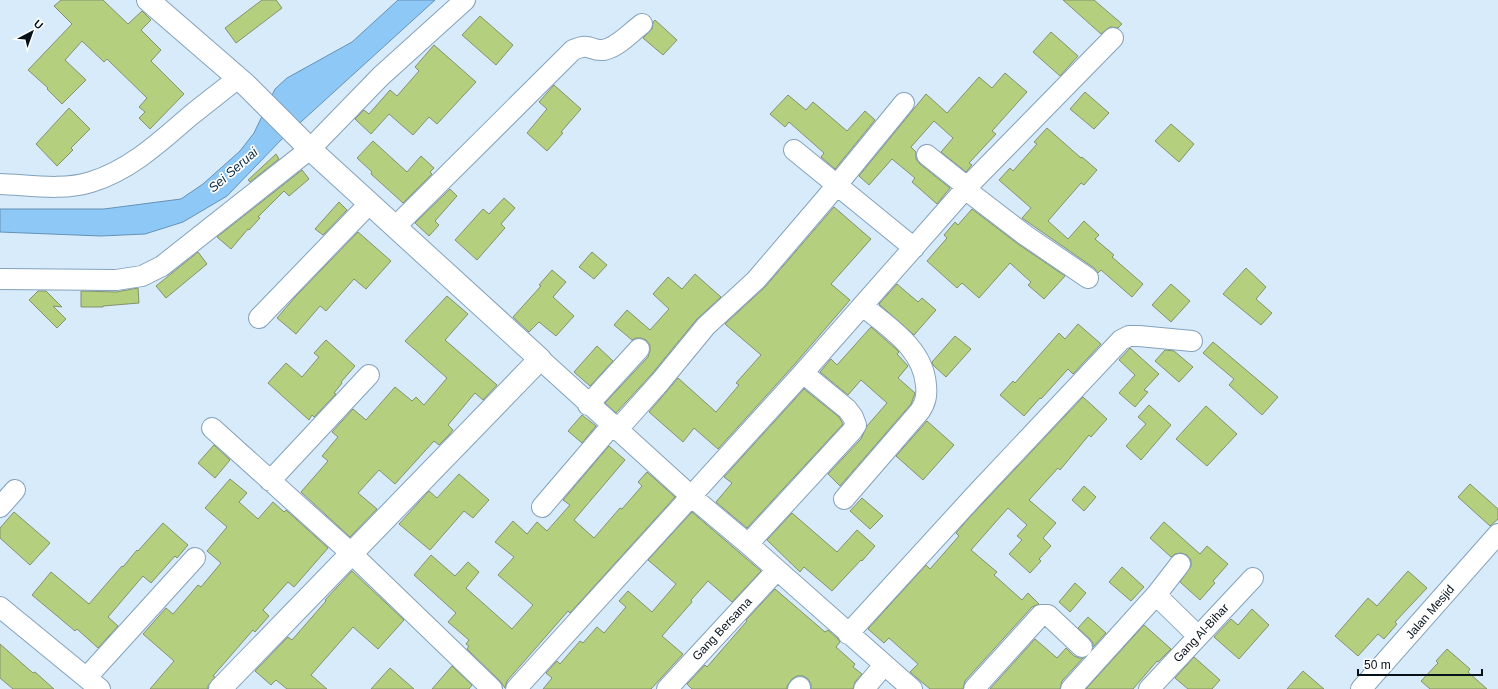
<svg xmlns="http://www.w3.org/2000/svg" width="1498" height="689" font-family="Arial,sans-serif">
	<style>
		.water { fill: #8ec8f7; stroke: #6591b5 }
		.building { fill: #b4cf7d; stroke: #85916f }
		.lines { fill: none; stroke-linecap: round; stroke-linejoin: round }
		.minor-casing { stroke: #83a2bc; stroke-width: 22 }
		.major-casing { stroke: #83a2bc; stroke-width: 24 }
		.minor { stroke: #fff; stroke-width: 20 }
		.major { stroke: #fff; stroke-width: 22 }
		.labels { text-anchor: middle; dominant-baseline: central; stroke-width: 3.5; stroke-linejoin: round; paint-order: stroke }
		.street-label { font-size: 12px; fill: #06111a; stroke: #fff }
		.water-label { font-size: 13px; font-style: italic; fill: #0d2d44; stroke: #fff }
	</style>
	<rect width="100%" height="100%" fill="#d7ebfb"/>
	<!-- water -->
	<path class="water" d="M398 0H435L280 141 227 196 183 222 145 234 101 236 0 232V209H104L181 199 203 184 240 151 254 133 275 89 287 78 352 42Z"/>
	<!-- building -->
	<path class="building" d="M61 0H103L128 24 142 11 151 20 141 30 161 50 151 61 184 94 150 129 139 118 145 112 139 107 147 98 107 59 104 62 82 41 65 60 86 80 62 104 47 89 48 88 28 70 72 24 54 6Z
		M262 0H276L282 8 236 43 225 28Z
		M1063 0H1094L1122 24 1118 28 1110 27 1101 34Z
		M480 16 513 45 496 65 462 35Z
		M655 20 677 40 663 55 643 38 652 29 653 22Z
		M1051 32 1078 56 1060 76 1033 52Z
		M434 45 476 82 437 124 429 117 413 135 389 114 371 134 355 119 364 110 369 114 390 90 397 96 419 71 415 67Z
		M1005 73 1027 92 992 131 996 134 969 163 972 165 966 172 941 152 953 138 934 121 911 147 916 152V159L920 164 950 188 937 204 912 182 915 178 892 159 869 185 859 176 926 94 947 113 979 77 992 88Z
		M554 85 581 109 561 132 563 133 547 151 527 133 547 109 539 102Z
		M1085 92 1109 113 1094 129 1070 109Z
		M788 95 806 110 813 102 847 131 865 111 875 120 835 169 821 157 824 153 789 122 785 127 770 114Z
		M69 108 90 129 71 148 73 150 57 166 36 144Z
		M1171 124 1194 144 1179 162 1155 141Z
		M1047 128 1081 158 1082 157 1097 170 1084 185 1081 183 1048 221 1068 239 1084 221 1099 235 1095 239 1114 255 1112 257 1143 284 1132 297 1101 270 1098 273 1094 268 1022 218 1031 208 999 180 1010 168 1013 171 1037 144 1034 142Z
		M373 141 407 172 421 156 434 168 430 172 432 174 403 203 371 174 372 172 357 158Z
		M276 154 279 159 250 182 248 180Z
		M302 170 309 179 289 196 284 191 258 217 260 218 249 230 248 229 231 249 217 237Z
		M450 189 457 196 435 221 439 225 429 236 415 223Z
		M504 198 515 208 501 224 505 228 477 260 455 240 483 209 489 214Z
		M339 202 347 210 323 235 315 229Z
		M834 207 871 239 831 284 850 300 794 365 718 449 694 428 683 442 649 412 678 378 716 412 739 385 736 383 761 355 725 324 765 287Z
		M972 209 1018 244 1065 276 1044 299 1028 285 1031 282 1010 263 979 298 962 283 957 288 927 261 947 238 944 235 955 222 958 225Z
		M358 232 391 261 366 289 354 279 326 311 320 306 296 334 277 318 296 296Z
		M198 252 207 264 166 298 156 286Z
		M592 252 607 265 594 279 579 267Z
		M1246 268 1266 287 1256 299 1272 313 1261 325 1223 294Z
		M552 270 566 282 553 297 574 316 556 336 539 322 529 332 513 317 541 286 539 285Z
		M695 274 721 297 697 319 651 375 616 413 605 403 648 357 650 351V345L646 340 641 338H636L632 340 614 325 627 310 650 330 669 309 653 294 668 277 682 289Z
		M897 284 918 302 922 298 936 310 914 335 879 304Z
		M1171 284 1190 301 1171 322 1152 305Z
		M138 288 139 303 103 306V307H81V291L116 292Z
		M38 291H46L62 307 53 306 66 319 57 328 29 300Z
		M447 296 468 314 445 340 497 385 483 400 475 393 448 425 453 430 448 436 439 445 434 441 395 484 379 470 358 493 377 509 350 537 301 492 328 461 322 456 338 437 332 432 353 409 366 420 395 387 412 401 416 397 424 405 447 378 405 341Z
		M1078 324 1101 344 1073 374 1068 369 1041 399 1040 398 1024 416 1000 395 1013 381 1015 383 1059 333 1065 339Z
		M871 327 895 348 899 352 897 354 908 366 898 378 915 393 914 396 911 404 840 486 828 474 861 439 867 426 887 403 861 380 848 395 820 372 831 359 837 365Z
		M955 336 971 349 946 377 933 365 932 362Z
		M326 340 355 366 341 382 342 383 334 393 336 394 314 417 312 415 309 420 268 383 286 363 302 377 319 357 314 353Z
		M1213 342 1278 397 1262 415 1229 385 1234 379 1203 353Z
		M597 346 613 361 590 386 574 372Z
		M1130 348 1159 374 1144 390 1148 392 1135 407 1119 393 1135 375 1119 360Z
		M1165 350 1174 351 1193 367 1179 382 1155 361Z
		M804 389 839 417 843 424 747 528 716 502 732 483 724 477Z
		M1083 397 1107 419 1091 437 1089 435 1060 470 1058 468 1029 500 1056 523 1043 538 1051 546 1039 559 1041 561 1030 573 1009 554 1022 540 1017 536 1027 525 1008 508 971 550 997 572 994 575 1022 600 1028 593 1039 604 1032 607 965 681 963 689H930L910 672 918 664 889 638 884 643 868 629 926 565 930 569 959 536 956 533 969 518Z
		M1149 405 1171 425 1141 460 1126 446 1146 424 1138 417Z
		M1206 406 1237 434 1207 466 1176 439Z
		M582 415 596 426 582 443 568 431Z
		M927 421 954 445 923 480 896 456Z
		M214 445 230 460 215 478 198 463Z
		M609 446 625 460 574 520 594 538 620 508 622 509 642 486 638 482 647 472 675 497 570 613 568 611 507 681 505 688 500 681 467 649 469 646 466 644 469 640 448 622 456 613 414 575 431 555 455 576 468 562 479 572 466 588 512 629 533 605 498 575 514 557 495 542 513 521 527 534 537 522 547 531 570 505 563 500Z
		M459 474 489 500 473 518 464 511 430 550 399 524 429 491 437 498Z
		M230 479 247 493 239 502 258 519 273 502 284 512 286 510 328 548 294 587 288 582 263 610 269 616 255 632 253 630 213 676 215 677 208 686V689H150L174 661 143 634 166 608 173 614 198 585 201 587 221 563 207 551 227 527 205 508Z
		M1470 484 1498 509V519L1490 526 1458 497Z
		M1084 486 1096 497 1084 511 1072 500Z
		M862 498 883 516 870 529 850 511Z
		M14 512 50 543 30 565 0 538V528Z
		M692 512 761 571 732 602 708 581 691 600 692 602 662 636 683 654 651 689H543L552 678 546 673 557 661 560 664 580 641 583 643 597 627 604 633 626 607 619 601 628 591 652 612 676 584 648 560Z
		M792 513 837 552 857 530 875 546 862 561 861 560 832 591 804 567 800 572 767 540Z
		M1164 522 1200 554 1207 546 1228 564 1213 581 1215 583 1200 600 1180 582 1191 566V560L1187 555 1181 553 1175 554 1171 557 1150 538Z
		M163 523 188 545 177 558 175 556 151 583 143 576 108 617 118 626 98 648 77 629 75 631 32 595 51 572 89 604 122 566 123 567 137 550 138 551Z
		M1122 567 1144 587 1131 601 1109 582Z
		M352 571 404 620 378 649 353 627 311 675 327 689H287L276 680 271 685 255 671 288 637 292 640 326 601 325 600Z
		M1408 571 1427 588 1395 622 1397 624 1384 639 1378 634 1358 656 1335 636 1368 598 1377 606Z
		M1075 583 1086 593 1070 612 1059 602Z
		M775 589 825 632 828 630 838 639 840 642 836 647 855 664 853 667 862 674 855 682 853 689H811V684L808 679 803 676H797L792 679 787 686V689H692L687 684 705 665 707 667 747 621 746 620Z
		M1252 609 1269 625 1239 659 1214 637 1231 619 1238 625Z
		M1088 617 1106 633 1093 647V643L1090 639 1078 628Z
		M1144 625 1171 649 1158 662 1157 661 1133 689H1086Z
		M1035 639 1057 658 1066 648 1074 656 1079 658H1083L1062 681 1060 689H990Z
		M0 644 33 673 35 672 54 689H13L0 678Z
		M1447 649 1470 669 1468 672 1487 689H1430L1421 681 1438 663 1436 661Z
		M1194 657 1220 680 1212 689H1188L1175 678Z
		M452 666 472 685 469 689H432Z
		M390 668 414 689H371Z
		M1303 671 1324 689H1287Z"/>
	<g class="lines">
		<defs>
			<path id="minor" d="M794 150 914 248
				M927 155 967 187
				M0 184C29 185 63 191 91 182 130 170 160 142 190 116 206 103 222 91 238 78
				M965 189 1025 235 1088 278
				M395 227 573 50C591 42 589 51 603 50 617 48 631 32 642 24
				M0 279 116 280 142 276 162 266 310 149 381 76 465 0
				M259 318 369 204
				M540 359 692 497 748 544 912 689
				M588 405 639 349
				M212 428 352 554 492 689
				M618 429 660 382 706 326 756 280 827 197 904 103
				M270 481 369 375
				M844 499 920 411C926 402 927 395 926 385 923 348 889 328 863 306
				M0 507 15 490
				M542 507 613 424
				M748 544 852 431 856 425 853 417 847 409 803 373
				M1156 595 1198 636
				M0 607 100 689
				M848 634 977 493 1121 340 1129 336H1139L1192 341
				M87 677 195 558
				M516 689 803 373 967 187 1113 38
				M667 689 777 570
				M798 689 800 687
				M864 689 884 665
				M974 689 1041 615H1048L1082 647
				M1071 689 1156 595 1180 564
				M1149 689 1253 578
				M1361 689 1498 534"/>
			<path id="major" d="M148 0 245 84 310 149 540 359 220 689"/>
		</defs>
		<!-- minor casing -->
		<use href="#minor" class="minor-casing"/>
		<!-- major casing -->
		<use href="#major" class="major-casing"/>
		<!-- minor -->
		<use href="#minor" class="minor"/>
		<!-- major -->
		<use href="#major" class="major"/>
	</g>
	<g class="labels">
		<!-- street labels -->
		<g class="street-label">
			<text transform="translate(1430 612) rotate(-49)">Jalan Mesjid</text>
			<text transform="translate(722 629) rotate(-47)">Gang Bersama</text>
			<text transform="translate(1201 633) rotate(-47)">Gang Al-Bihar</text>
		</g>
		<!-- water labels -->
		<g class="water-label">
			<text transform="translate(233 170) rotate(-41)">Sei Seruai</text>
		</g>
	</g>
	<!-- north arrow -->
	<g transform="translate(32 32) rotate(41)" stroke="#ffffff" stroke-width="3" paint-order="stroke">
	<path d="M0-3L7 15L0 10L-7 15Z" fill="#06111a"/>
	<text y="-6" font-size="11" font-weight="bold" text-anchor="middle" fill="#06111a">U</text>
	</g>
	<!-- scale -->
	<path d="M1358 669v6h124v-6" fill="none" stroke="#06111a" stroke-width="2"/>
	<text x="1364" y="669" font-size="12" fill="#06111a" stroke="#ffffff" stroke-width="3" paint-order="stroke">50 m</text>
</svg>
